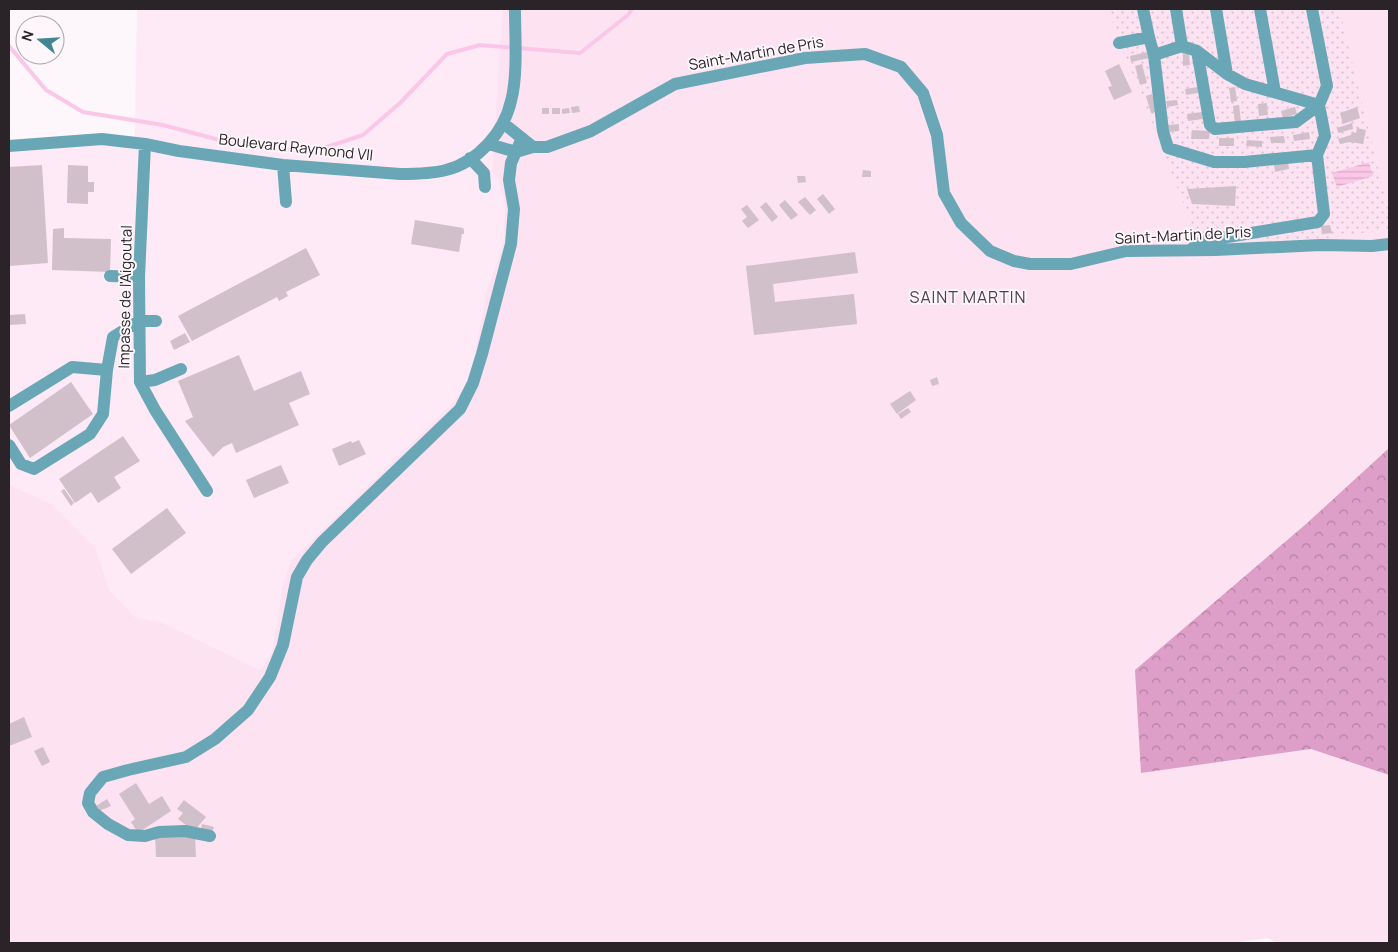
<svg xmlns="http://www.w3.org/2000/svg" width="1398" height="952" font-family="Manrope,sans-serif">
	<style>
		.built { fill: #fee9f6 }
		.green { fill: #fde2f2 }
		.forest { fill: url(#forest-crowns) }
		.park { fill: url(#park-dots) }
		.water { fill: url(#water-rules) }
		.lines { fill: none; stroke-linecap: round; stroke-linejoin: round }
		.stream { stroke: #fbc7e8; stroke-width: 4 }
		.building { fill: #d1bfca }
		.minor { stroke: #69a7b6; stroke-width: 12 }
		.labels { text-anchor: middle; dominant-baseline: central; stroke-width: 4; stroke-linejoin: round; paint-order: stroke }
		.street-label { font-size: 15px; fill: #2a2428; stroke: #fdf6fa }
		.neighbourhood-label { font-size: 16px; letter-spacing: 1px; fill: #4f414a; stroke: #fdf6fa }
	</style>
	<defs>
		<pattern id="forest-crowns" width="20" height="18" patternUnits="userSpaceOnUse" patternTransform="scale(1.25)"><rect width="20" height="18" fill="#dd9fc7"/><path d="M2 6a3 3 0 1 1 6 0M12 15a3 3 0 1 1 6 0" fill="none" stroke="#b381a2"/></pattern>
		<pattern id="park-dots" width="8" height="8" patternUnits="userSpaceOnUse" patternTransform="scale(1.25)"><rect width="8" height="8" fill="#fde2f2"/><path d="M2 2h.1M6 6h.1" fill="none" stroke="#d9c2d0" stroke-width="1.8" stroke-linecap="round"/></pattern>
		<pattern id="water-rules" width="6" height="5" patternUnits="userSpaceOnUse" patternTransform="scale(1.25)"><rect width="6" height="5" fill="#fbc7e8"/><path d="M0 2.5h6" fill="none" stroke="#d7abc7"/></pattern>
	</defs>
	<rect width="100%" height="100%" fill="#fdf6fa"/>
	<!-- built -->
	<path class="built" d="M137 9H502L492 173 498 176 505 207 503 245 487 290 470 377 454 402 282 589 272 652 261 672 163 623 136 618 110 591 95 547 52 504 9 485V151L135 139Z"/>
	<!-- green -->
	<path class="green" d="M502 9H1389V448L1306 524 1141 773 1311 749 1389 775V943H1276L1268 938 1232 943H9V485L52 504 95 547 110 591 136 618 163 623 261 671 272 652 282 589 291 561 454 402 470 377 487 290 503 245 505 207 498 177 492 173Z"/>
	<!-- forest -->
	<path class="forest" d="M1389 448V775L1311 749 1141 773 1135 670 1306 524Z"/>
	<!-- park -->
	<path class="park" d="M1109 9H1339L1389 212V229L1329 238 1199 244 1141 93 1119 43Z"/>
	<!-- water -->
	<path class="water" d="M1369 162 1373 176 1337 187 1332 173Z"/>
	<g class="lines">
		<!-- stream -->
		<path class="stream" d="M9 46 46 90 83 112 163 125 238 145 312 152 363 135 400 103 447 54 480 45 580 53 628 15 632 9"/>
	</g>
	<!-- building -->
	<path class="building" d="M1147 52 1149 58 1131 62 1130 56Z
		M1183 53H1189L1190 65 1183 66Z
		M1119 64 1132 92 1114 100 1108 87 1112 86 1105 71Z
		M1142 64 1147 83 1140 85 1135 66Z
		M1198 87V93L1186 95 1185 89Z
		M1235 87 1237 101 1231 102 1229 88Z
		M1152 94 1158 111 1151 113 1146 96Z
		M1177 100 1178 105 1167 107 1166 101Z
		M1267 103 1268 115 1259 116 1258 104Z
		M1239 105 1241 122 1235 123 1233 106Z
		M579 106 580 112 572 113 571 107Z
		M1295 107 1297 114 1283 118 1281 111Z
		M1357 107 1360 118 1343 124 1340 113Z
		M542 108H549V114H542Z
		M552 108H560V114H552Z
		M569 108 570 113 562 114V109Z
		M1202 112 1203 119 1188 121 1187 114Z
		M1352 123 1353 129 1338 133 1337 128Z
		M1179 124V131L1168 132V125Z
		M1357 128 1366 130 1363 144 1350 142 1340 144 1338 139 1351 135 1352 132 1356 133Z
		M1192 130 1210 131 1209 139H1191Z
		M1309 132 1310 139 1294 141 1293 135Z
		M1284 136 1285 143H1271L1270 137Z
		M1219 138H1234V146H1219Z
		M1247 140 1262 141V147L1246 146Z
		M1288 162 1289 169 1275 172 1274 165Z
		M42 165 48 263 9 266V167Z
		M68 165 88 166V182H94V192H88V204L67 203Z
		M863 170 871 171V177H862Z
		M797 176H805L806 182 798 183Z
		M1236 186 1235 206 1192 204 1187 189Z
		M823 194 835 209 829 214 817 199Z
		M805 197 816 210 810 215 798 202Z
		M785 200 798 215 791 220 779 205Z
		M766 202 778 217 772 222 760 207Z
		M747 205 759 220 748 228 742 221 747 217 741 209Z
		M415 220 463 228 464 230V234H462L459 252 411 244Z
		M1330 225 1332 233 1322 234 1321 226Z
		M64 228V238L111 239 110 272 52 270 53 229Z
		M306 248 320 275 286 292 288 296 279 301 277 297 192 341 178 316Z
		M855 252 858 273 773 284 775 302 854 294 857 324 754 335 746 266Z
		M25 314 26 324 9 325V315Z
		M185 333 190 342 174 350 170 341Z
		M239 355 254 391 301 371 310 394 289 403 299 425 236 453 232 443 223 447 213 457 185 421 193 417 178 381Z
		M937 377 939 384 932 386 930 380Z
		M71 382 93 414 30 458 9 425Z
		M910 391 916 400 897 414 890 404Z
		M908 408 911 412 901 419 898 414Z
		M123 436 140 461 114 477 121 488 98 503 91 492 75 503 59 479Z
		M359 440 366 454 339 466 332 449 351 441 352 443Z
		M281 465 289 483 254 498 246 480Z
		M64 489 74 503 71 506 61 491Z
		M167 508 186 533 131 574 112 549Z
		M24 717 32 737 9 746V724Z
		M43 747 50 762 42 766 34 751Z
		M136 783 149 804 162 796 171 811 138 833 131 822 135 819 119 794Z
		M107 799 111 806 99 811 96 806Z
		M184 800 206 817 194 831 178 819 183 813 177 809Z
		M202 824 214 827 212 832 201 830Z
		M195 834 196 857H156L155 835Z"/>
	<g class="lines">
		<!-- minor -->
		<path class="minor" d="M1143 9 1149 37
			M1176 9 1182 46
			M1216 9 1227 74
			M1260 9 1275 92
			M1119 43 1149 37 1154 55
			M1197 51 1210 125 1215 129 1296 122 1319 105 1327 86 1312 9
			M145 144 139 277 140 382 155 410 207 491
			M489 144 516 152 533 147 503 123
			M9 146 102 139 145 144 179 151 283 165 400 174C415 174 431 174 446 170 478 162 504 132 511 101 518 76 515 35 515 9
			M533 147H547L591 131 675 84 805 58 865 54 901 67 923 93 937 135 944 193 961 223 990 251 1014 261 1030 264H1071L1126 251 1215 250 1321 245 1372 246 1389 244
			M470 158 484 173 485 187
			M283 165 286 202
			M1190 250 1203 241 1318 222 1324 214 1317 155 1244 162H1214L1168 148 1163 131 1154 55 1182 46 1197 51 1227 74 1245 84 1319 105 1325 136 1317 155
			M110 276 139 277
			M140 382 155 380 181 369
			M9 406 72 367 107 370
			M9 445 21 464 34 469 90 434 103 414 107 370 113 337 139 321H156
			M210 836 185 831 159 832 145 836 128 835 108 824 93 812 88 803 90 793 103 777 128 770 186 757 215 739 248 710 270 677 283 645 297 577 307 560 322 542 460 409 473 383 482 354 511 244 514 209 509 180 511 163 522 138"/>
	</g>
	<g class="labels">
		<!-- street labels -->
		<g class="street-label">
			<text transform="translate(756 53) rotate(-10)">Saint-Martin de Pris</text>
			<text transform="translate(296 147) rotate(6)">Boulevard Raymond VII</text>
			<text transform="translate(1183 235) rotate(-3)">Saint-Martin de Pris</text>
			<text transform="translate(125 297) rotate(-89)">Impasse de l'Aigoutal</text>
		</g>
		<!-- neighbourhood labels -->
		<g class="neighbourhood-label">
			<text x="968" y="297">SAINT MARTIN</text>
		</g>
	</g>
	<!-- border -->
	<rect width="1398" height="952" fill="none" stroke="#2a2428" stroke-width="20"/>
	<!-- north arrow -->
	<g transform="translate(40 40) rotate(288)"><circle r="24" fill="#fdf6fa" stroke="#a9a2a6"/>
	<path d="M0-4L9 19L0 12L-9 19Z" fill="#428695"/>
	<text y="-8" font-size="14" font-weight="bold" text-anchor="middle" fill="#2a2428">N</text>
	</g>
</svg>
